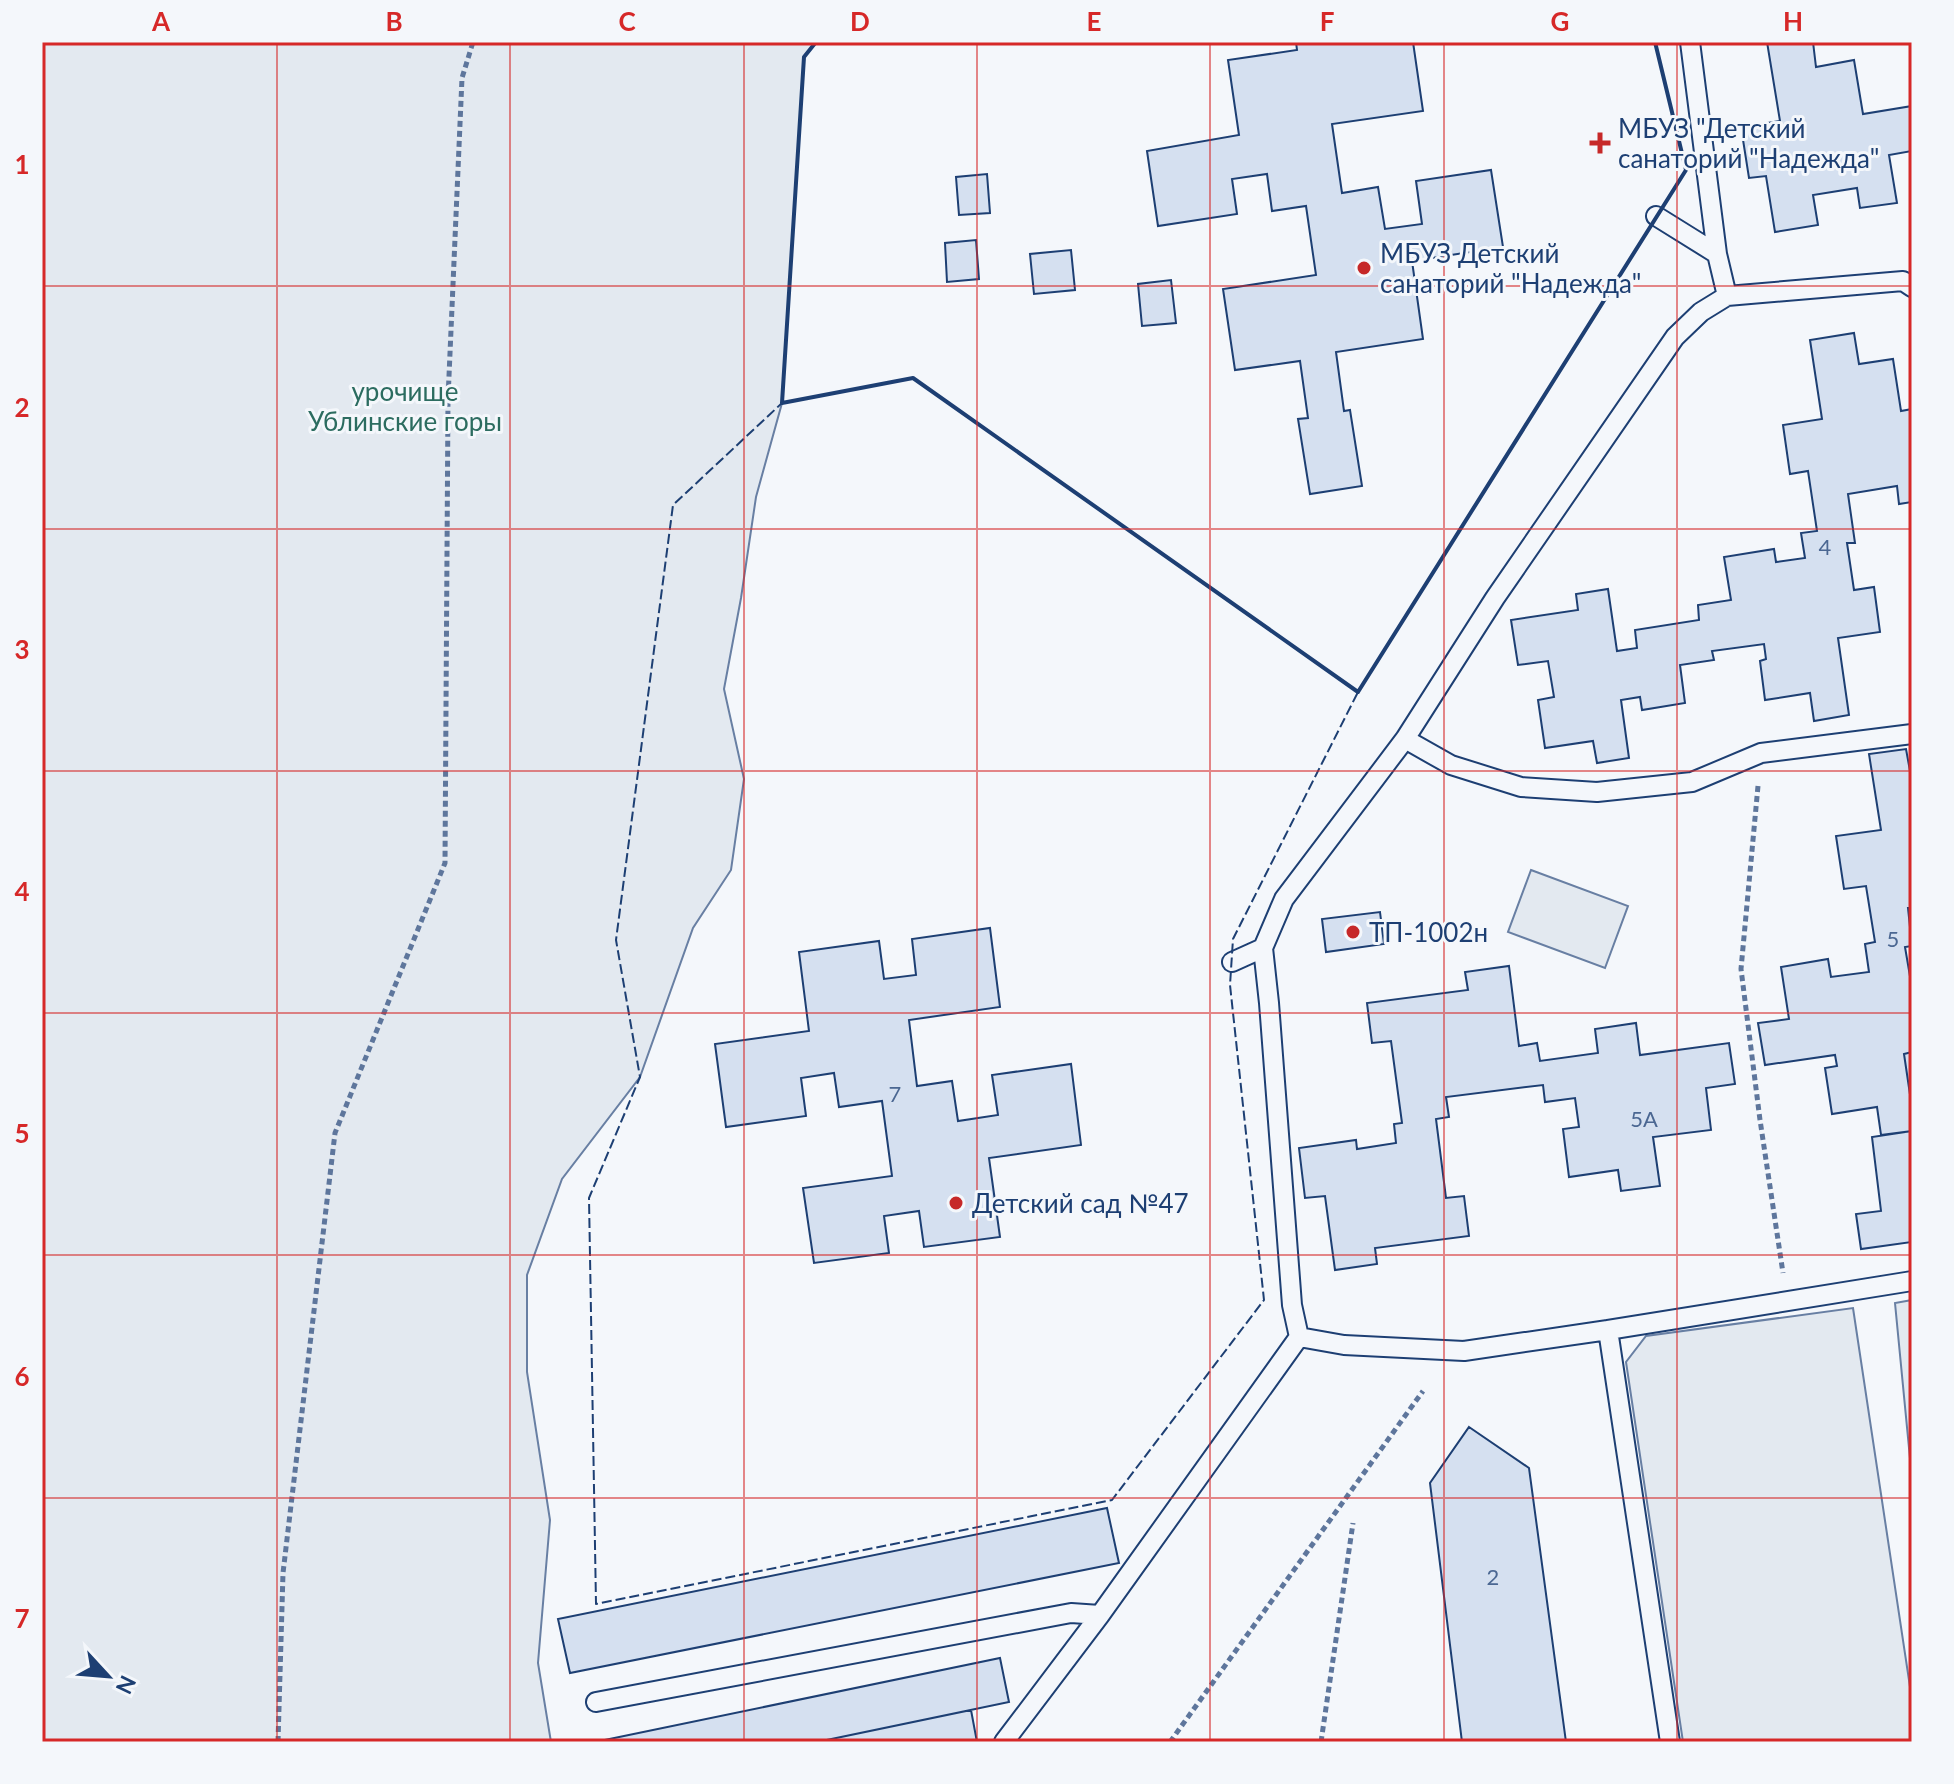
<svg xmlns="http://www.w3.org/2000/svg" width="1954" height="1784" font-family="Lato,sans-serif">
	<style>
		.green { fill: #e3e9f0; stroke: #687fa3; stroke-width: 2 }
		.building { fill: #d5e0f0; stroke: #1d3f73; stroke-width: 2 }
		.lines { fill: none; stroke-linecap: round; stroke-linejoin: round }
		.service-casing { stroke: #1d3f73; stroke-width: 22 }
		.path { stroke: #5e769c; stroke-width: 5; stroke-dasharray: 6 4; stroke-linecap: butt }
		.service { stroke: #f4f7fb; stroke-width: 18 }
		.fence { stroke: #1d3f73; stroke-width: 2; stroke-dasharray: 10 4; stroke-linecap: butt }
		.wall { stroke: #1d3f73; stroke-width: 4 }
		.grid { fill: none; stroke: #d62828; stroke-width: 2; stroke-opacity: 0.55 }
		.poi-dot { fill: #c62828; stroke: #f4f7fb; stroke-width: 3 }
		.labels { text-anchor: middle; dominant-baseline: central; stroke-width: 6; stroke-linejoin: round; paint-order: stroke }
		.number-label { font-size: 22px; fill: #4b6792 }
		.poi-label { font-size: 26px; fill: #1d3f73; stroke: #f4f7fb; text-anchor: start }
		.park-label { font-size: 26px; fill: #2c6c60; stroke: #f4f7fb }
		.neatline { fill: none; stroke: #d62828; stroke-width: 3 }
		.grid-label { font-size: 26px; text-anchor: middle; font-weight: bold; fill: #d62828 }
	</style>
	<rect width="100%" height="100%" fill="#f4f7fb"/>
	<!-- green -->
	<path class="green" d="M42 42H816L804 57 782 403 756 497 741 598 724 689 744 779 731 870 693 928 640 1077 562 1179 527 1275V1372L550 1520 538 1663 551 1742H42Z
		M1531 870 1628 906 1605 968 1508 932Z
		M1912 1300V1479L1895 1303Z
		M1853 1308 1912 1700V1742H1683L1626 1362 1646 1336Z"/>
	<!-- building -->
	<path class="building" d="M1296 42H1413L1423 111 1332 124 1342 193 1378 187 1385 229 1422 224 1416 181 1491 170 1503 247 1412 261 1423 339 1336 352 1344 411 1350 410 1362 486 1310 494 1298 419 1308 418 1300 361 1235 370 1223 289 1316 275 1306 206 1272 211 1267 174 1232 179 1237 214 1158 226 1147 151 1239 135 1228 60 1297 50Z
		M1767 42H1813L1816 67 1854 60 1863 114 1912 106V151L1889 155 1897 203 1860 208 1857 188 1813 195 1818 225 1775 232 1766 176 1749 178 1741 127 1780 121Z
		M987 174 990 213 959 215 956 177Z
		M976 240 979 279 947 282 945 243Z
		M1071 250 1075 290 1034 294 1030 254Z
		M1171 280 1176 323 1142 326 1138 284Z
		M1854 333 1859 364 1893 359 1901 411 1912 409V502L1899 504 1897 486 1848 494 1855 543H1847L1854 590 1874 587 1880 632 1838 638 1849 715 1814 721 1810 693 1765 700 1760 661 1766 659 1764 644 1712 651 1714 660 1680 665 1685 703 1642 710 1640 697 1621 700 1629 758 1597 763 1593 741 1545 748 1538 700 1554 697 1548 661 1518 665 1511 620 1578 610 1576 594 1608 589 1617 651 1637 648 1635 630 1699 620 1698 605 1731 600 1724 557 1774 549 1776 562 1805 558 1801 533 1817 531 1808 471 1790 474 1783 425 1822 419 1810 340Z
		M1906 749 1912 782V908H1908L1912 946 1905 947 1912 988V1052L1904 1054 1912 1108V1131L1881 1135 1877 1107 1832 1114 1825 1068 1837 1066 1835 1055 1765 1065 1758 1023 1789 1019 1781 967 1828 959 1831 977 1869 972 1865 944 1875 942 1866 886 1844 889 1836 836 1881 830 1869 754Z
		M1380 912 1384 944 1326 952 1322 919Z
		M990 928 1000 1007 909 1020 917 1086 952 1081 958 1121 998 1115 992 1075 1071 1064 1081 1145 989 1158 1000 1237 924 1247 919 1211 884 1216 889 1253 814 1263 803 1188 892 1176 882 1101 839 1107 834 1073 801 1078 806 1116 726 1127 715 1044 809 1031 799 952 879 941 884 979 916 975 912 939Z
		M1509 966 1519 1046 1537 1043 1540 1061 1598 1053 1595 1029 1636 1023 1640 1055 1729 1043 1735 1084 1706 1088 1711 1130 1653 1137 1660 1186 1621 1191 1618 1170 1569 1177 1563 1129 1579 1127 1575 1098 1545 1102 1543 1085 1446 1097 1449 1117 1436 1119 1446 1198 1464 1196 1469 1236 1375 1248 1377 1264 1335 1270 1325 1196 1305 1198 1299 1148 1356 1140 1357 1149 1396 1143 1394 1124 1402 1123 1391 1041 1372 1043 1367 1003 1468 990 1465 972Z
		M1912 1052V1108L1904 1054Z
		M1912 1131V1242L1861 1249 1856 1214 1881 1211 1872 1137Z
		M1469 1427 1529 1468 1566 1742H1462L1430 1483Z
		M1107 1508 1119 1563 570 1673 558 1619Z
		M1000 1658 1009 1702 817 1742H595Z
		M971 1710 977 1742H817Z"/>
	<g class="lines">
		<defs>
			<path id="service" d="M1690 42 1717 254 1727 296
				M1656 216 1717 254
				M1405 739 1451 765 1521 787 1597 792 1692 782 1761 753 1912 734
				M1232 962 1263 948
				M1608 1330 1670 1742
				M1299 1337 1344 1345 1464 1351 1608 1330 1912 1281
				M596 1702 1071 1613 1100 1615
				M1004 1742 1100 1615 1299 1337 1292 1305 1269 1003 1263 948 1284 899 1405 739 1495 598 1675 337 1701 312 1727 296 1903 281 1912 287"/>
		</defs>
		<!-- service casing -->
		<use href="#service" class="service-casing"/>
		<!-- path -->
		<path class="path" d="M1758 786 1741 969 1760 1120 1783 1273
			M278 1742 283 1573 335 1133 445 863 448 399 462 78 473 42
			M1170 1742 1423 1391
			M1321 1742 1353 1523"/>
		<!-- service -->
		<use href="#service" class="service"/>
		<!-- fence -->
		<path class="fence" d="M913 378 1358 692 1233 939 1230 985 1264 1300 1112 1500 596 1604 589 1198 640 1077 616 940 673 505 782 403Z"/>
		<!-- wall -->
		<path class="wall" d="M816 42 804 57 782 403 913 378 1358 692 1686 170 1655 42"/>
	</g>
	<!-- grid -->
	<path class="grid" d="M277 42V1742M510 42V1742M744 42V1742M977 42V1742M1210 42V1742M1444 42V1742M1677 42V1742M42 286H1912M42 529H1912M42 771H1912M42 1013H1912M42 1255H1912M42 1498H1912"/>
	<!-- markers -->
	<g class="poi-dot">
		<path d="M1596 131h8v8h8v8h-8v8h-8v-8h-8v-8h8z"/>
		<circle cx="1364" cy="268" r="8"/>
		<circle cx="1353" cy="932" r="8"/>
		<circle cx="956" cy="1203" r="8"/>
	</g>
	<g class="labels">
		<!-- number labels -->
		<g class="number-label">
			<text x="1825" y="546">4</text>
			<text x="1893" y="938">5</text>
			<text x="895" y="1093">7</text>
			<text x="1644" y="1118">5А</text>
			<text x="1493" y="1576">2</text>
		</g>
		<!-- poi labels -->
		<g class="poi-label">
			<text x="1618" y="128">МБУЗ "Детский<tspan x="1618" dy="30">санаторий "Надежда"</tspan></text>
			<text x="1380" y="253">МБУЗ Детский<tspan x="1380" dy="30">санаторий "Надежда"</tspan></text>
			<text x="1369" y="932">ТП-1002н</text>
			<text x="972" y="1203">Детский сад №47</text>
		</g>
		<!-- park labels -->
		<g class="park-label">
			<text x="405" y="391">урочище<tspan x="405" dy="30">Ублинские горы</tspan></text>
		</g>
	</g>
	<!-- border -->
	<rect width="1954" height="1784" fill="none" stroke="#f4f7fb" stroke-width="88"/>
	<!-- north arrow -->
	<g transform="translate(108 1676) rotate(116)" stroke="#f4f7fb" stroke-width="6" paint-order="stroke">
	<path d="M0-6L14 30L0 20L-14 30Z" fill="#1d3f73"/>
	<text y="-12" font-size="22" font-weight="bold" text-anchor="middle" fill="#1d3f73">N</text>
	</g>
	<rect x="44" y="44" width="1866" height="1696" class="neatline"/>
	<g class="grid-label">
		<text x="161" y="31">A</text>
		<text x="394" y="31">B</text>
		<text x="627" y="31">C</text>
		<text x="860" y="31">D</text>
		<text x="1094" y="31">E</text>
		<text x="1327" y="31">F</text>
		<text x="1560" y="31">G</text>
		<text x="1793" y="31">H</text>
		<text x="22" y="174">1</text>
		<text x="22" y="417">2</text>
		<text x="22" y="659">3</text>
		<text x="22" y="901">4</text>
		<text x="22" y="1143">5</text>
		<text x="22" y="1386">6</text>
		<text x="22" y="1628">7</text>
	</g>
</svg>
